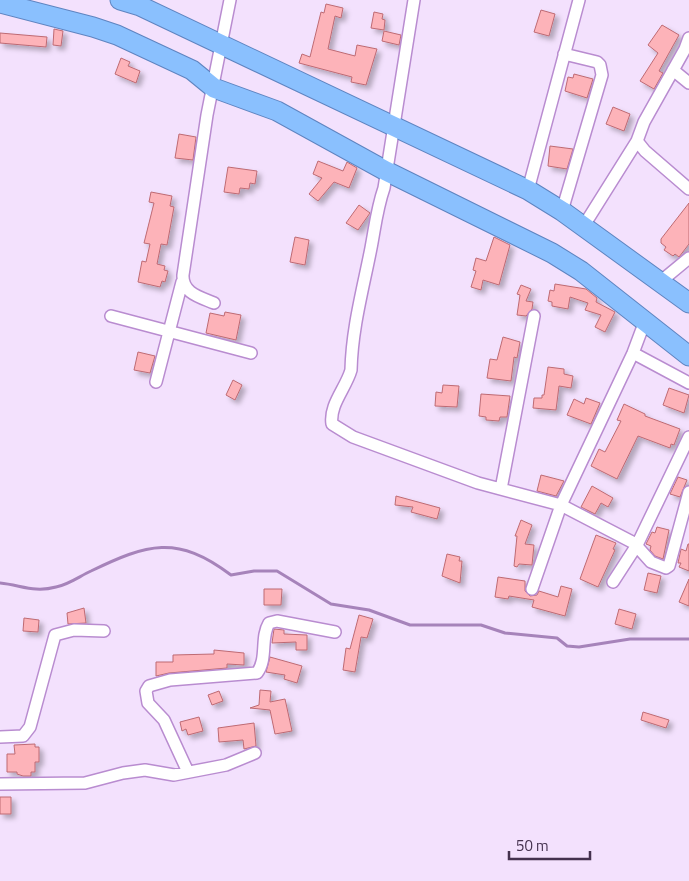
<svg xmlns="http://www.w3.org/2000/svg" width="689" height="881" font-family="'Titillium Web',sans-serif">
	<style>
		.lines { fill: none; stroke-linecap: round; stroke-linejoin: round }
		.stream { stroke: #a683ba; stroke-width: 3 }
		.building { fill: #fdb3b9; stroke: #be6a73; filter: url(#shadow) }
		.minor-casing { stroke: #b98cd0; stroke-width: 14 }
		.trunk-casing { stroke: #5f84c0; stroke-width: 21 }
		.minor { stroke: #fff; stroke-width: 11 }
		.trunk { stroke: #8ac0fe; stroke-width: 19 }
	</style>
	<defs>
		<filter id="shadow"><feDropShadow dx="4" dy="4" stdDeviation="2.5" flood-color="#0004"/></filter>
	</defs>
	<rect width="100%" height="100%" fill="#f3e1fd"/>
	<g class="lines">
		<!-- stream -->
		<path class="stream" d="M0 583C21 585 34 593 56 587 68 585 80 576 91 571 147 544 177 534 231 575L254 571H277L331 604 369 610 410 625H481L505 633 557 638 567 646 579 647 630 639H689"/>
	</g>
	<!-- building -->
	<path class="building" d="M326 4 343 8 341 18 335 16 328 49 355 56 357 45 377 49 366 85 351 82 352 77 299 63 302 54 310 57 321 12 324 13Z
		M541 10 555 14 549 36 534 32Z
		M374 12 383 14 382 19 385 20 384 30 371 28Z
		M662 25 679 35 659 71 663 73 654 89 640 81 658 53 648 45Z
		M54 29 63 31 61 46 53 45Z
		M384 31 401 35 399 45 382 41Z
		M0 33 47 37 46 47 0 43Z
		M121 58 130 62 128 66 140 71 136 83 115 74Z
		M574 74 593 79 587 98 565 91 568 77 573 78Z
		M613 107 630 114 624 131 606 124Z
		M179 134 196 137 193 160 175 158Z
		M550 146 573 149 567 169 548 166Z
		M318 161 343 171 347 162 357 168 349 188 334 182 318 201 309 194 322 178 313 174Z
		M228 167 257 171 255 184 250 183 249 189 240 188 239 194 224 192Z
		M151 192 172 196 170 206 174 207 167 245 161 244 157 264 165 266 164 270 168 271 165 282 162 281 160 287 138 282 142 261 146 262 150 244 144 243 154 203 149 202Z
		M689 203V244L679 257 675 254 673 256 664 250 666 247 661 243V239Z
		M359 205 370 213 358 230 346 223Z
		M295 237 309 240 305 265 290 262Z
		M494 237 510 245 499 285 483 280 481 290 471 287 476 271 473 270 476 258 486 261Z
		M555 284 586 289 597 298 596 302 615 312 605 332 595 327 601 315 585 310 588 303 570 297 568 309 552 306V302L548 301 550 290 554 291Z
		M521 285 531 289 526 301 533 302 532 309 526 316 517 315 520 295 517 294Z
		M225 312 241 315 236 340 206 333 210 313 224 316Z
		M503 337 520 342 517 358 514 357 511 381 487 378 490 359 497 360Z
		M138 352 155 356 150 373 134 370Z
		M548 367 564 369V374L573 376 571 388 559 386 556 410 533 408 534 398H542V395H544Z
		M233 380 242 385 235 400 226 395Z
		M443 385 459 386 457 407 435 406 436 392 442 393Z
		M669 388 689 395 684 413 663 405Z
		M481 394 510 396 507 417H500L499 421 486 420V417L479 416Z
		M586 398 600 403 591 424 567 415 574 399 584 404Z
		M624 404 645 414V416L680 429 674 445 671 444 670 448 638 436 617 479 591 466 599 449 605 452 621 421 617 420Z
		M541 475 564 481 556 496 537 491Z
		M678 477 687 480 680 497 670 494Z
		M592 486 613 498 608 507 601 503 595 514 581 507Z
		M396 496 440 508 437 519 411 512 413 507 395 505Z
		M521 520 532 525 525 544 534 545 532 565 519 564 517 567 514 566 517 536H515Z
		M657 527 669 530 663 559 655 556 650 550 651 546 646 544 652 532 655 533Z
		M596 535 616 543 613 549 615 550 598 587 580 579Z
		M688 544H689V571L679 567 681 563H678L681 549 686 551Z
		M447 554 460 557 459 561H462L460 583 442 576Z
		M648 573 661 576 657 593 644 590Z
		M498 577 525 581V591L530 596 537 595 539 591 558 597 561 586 572 589 565 616 532 607 534 600 509 596 508 599 495 597Z
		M689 579V606L679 602Z
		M264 589H282L281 605H264Z
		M84 608 86 623 68 624 67 613Z
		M619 609 636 614 632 629 615 624Z
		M359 615 373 619 367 638 361 637 355 672 343 670 346 648 350 649Z
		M24 618 39 620 38 632 23 631Z
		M274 629 284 630V634L307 635V650H296V642L272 643Z
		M214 650 244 653V665L227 664V668L169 673 156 676V662H173V655L214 654Z
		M270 657 302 666 297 683 284 679 285 675 266 672Z
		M260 690 271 691 270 702 285 699 292 731 275 734 270 710 250 708 259 705Z
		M219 691 223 701 212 705 208 695Z
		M643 712 669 720 666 728 641 720Z
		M199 717 203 731 188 735 186 729 182 731 180 722Z
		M254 723 256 746 244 749 243 740 219 742 218 728Z
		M35 744V747H39V762H35V772H31V776H23L17 774V772H7V754H15L14 745Z
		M0 797H11V814H0Z"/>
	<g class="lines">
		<defs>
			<path id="minor" d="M414 0 384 188C377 208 375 227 371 248 363 289 352 328 351 370 346 388 329 405 332 424L353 437 478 483 561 505 634 543 651 562 666 568 669 566 689 492
				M673 70 689 83
				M637 141 645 151 689 189
				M528 190 579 0
				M562 211 602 75 600 65 597 62 564 54
				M583 227 637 141 644 122 685 49 689 38
				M660 282 689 258
				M214 303C200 297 182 293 183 275L207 115 230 0
				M111 316 251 353
				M633 353 689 383
				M156 382 182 282
				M501 489 534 316
				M613 582 637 545 689 437
				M532 589 561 505 633 353 645 321
				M0 737 23 736 30 727 55 635 74 630 104 631
				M188 772 164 720 148 703 146 691 149 686 170 680 257 673C268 658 260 638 269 623L277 621 335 632
				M0 784 85 783 123 773 145 770 174 775 226 765 255 753"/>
			<path id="trunk" d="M120 0 140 6 528 190 562 211 689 303
				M0 3 93 27 117 35 192 70 214 88 277 111 386 171 552 253 581 271 689 356"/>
		</defs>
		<!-- minor casing -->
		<use href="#minor" class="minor-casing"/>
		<!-- trunk casing -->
		<use href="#trunk" class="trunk-casing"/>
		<!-- minor -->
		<use href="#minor" class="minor"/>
		<!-- trunk -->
		<use href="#trunk" class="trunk"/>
	</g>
	<!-- scale -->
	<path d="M509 851v8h81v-8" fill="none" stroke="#44314e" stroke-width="2.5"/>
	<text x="516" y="851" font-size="15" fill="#44314e" stroke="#f3e1fd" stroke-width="4" paint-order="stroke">50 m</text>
</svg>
